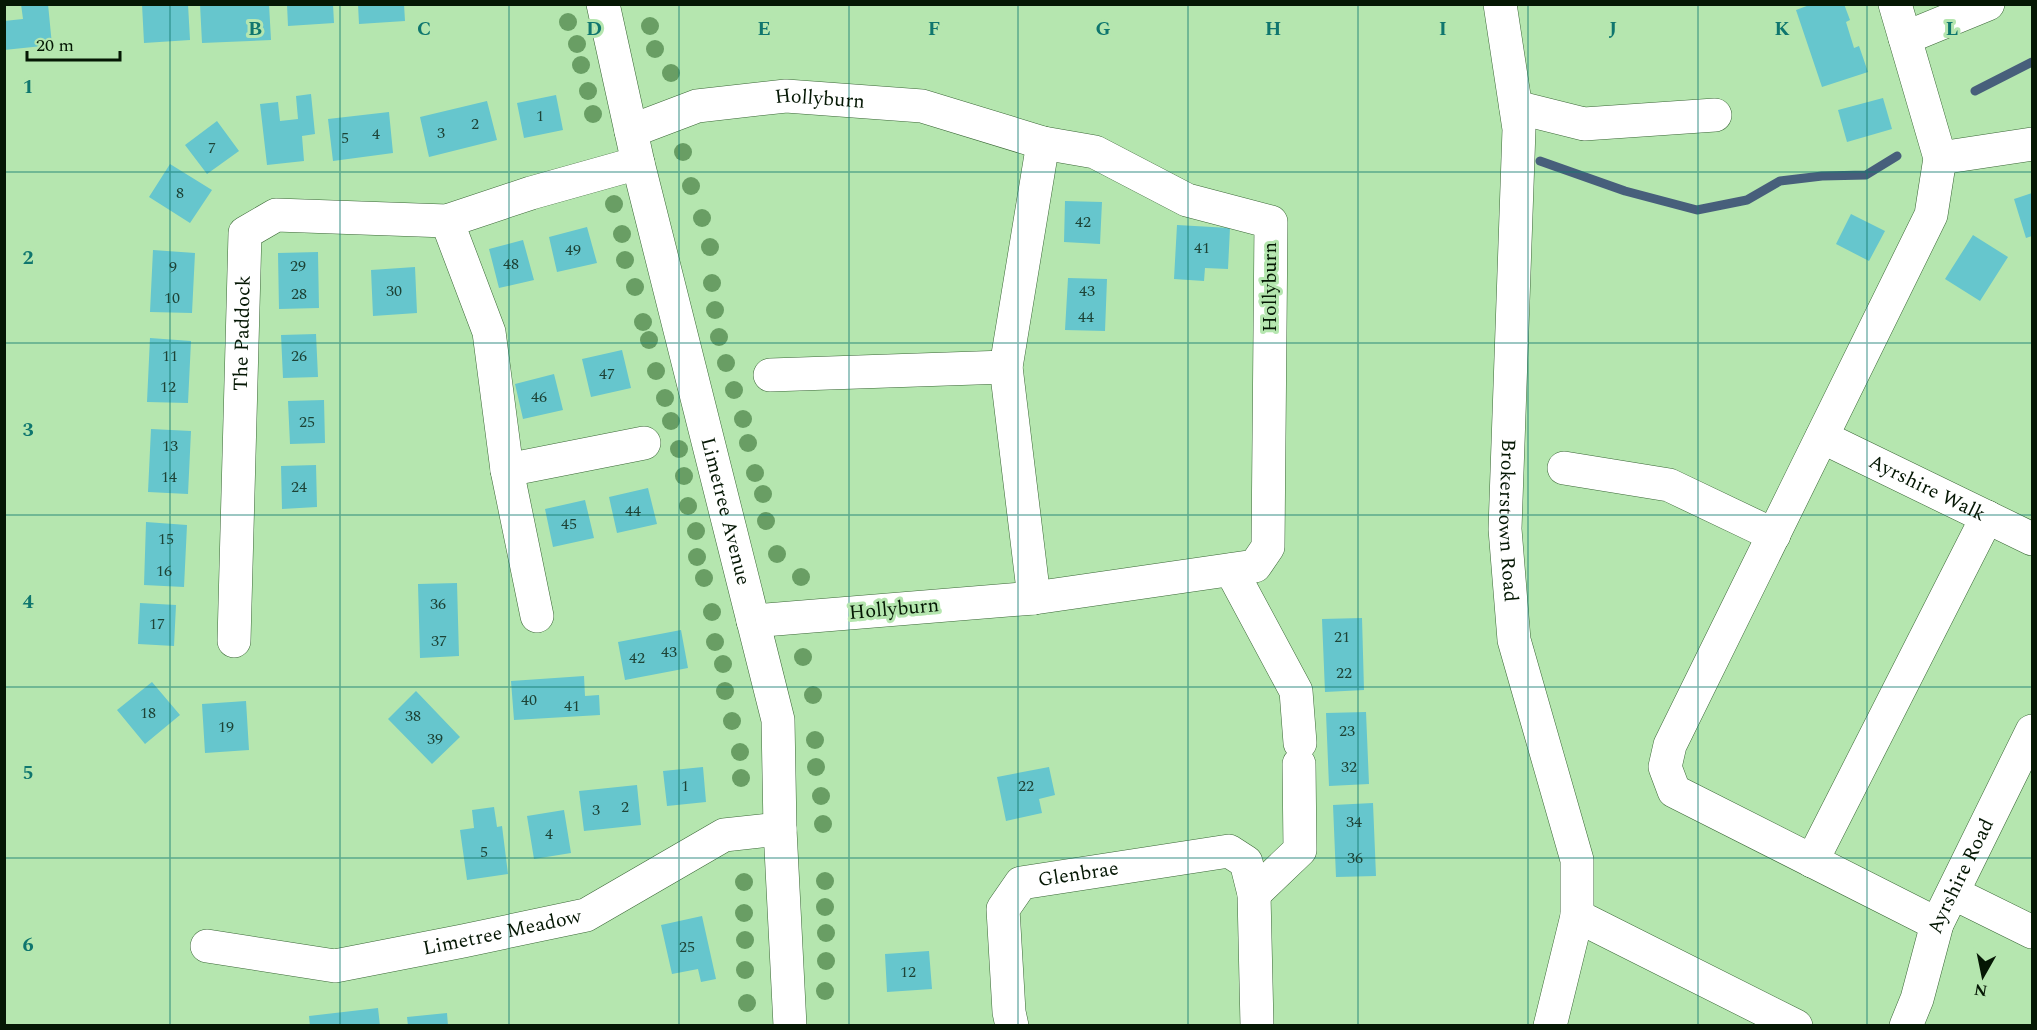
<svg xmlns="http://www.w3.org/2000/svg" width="2037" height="1030" font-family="Spectral,serif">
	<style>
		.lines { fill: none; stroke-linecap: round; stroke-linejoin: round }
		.stream { stroke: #475f7b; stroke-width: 9 }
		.building { fill: #66c6cd }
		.minor-casing { stroke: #3a6736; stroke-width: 34 }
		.minor { stroke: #fff; stroke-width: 33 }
		.tree { fill: #699e64 }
		.grid { fill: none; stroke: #0f766e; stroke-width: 1.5; stroke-opacity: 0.55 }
		.labels { text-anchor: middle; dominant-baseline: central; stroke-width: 6; stroke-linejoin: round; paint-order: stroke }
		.number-label { font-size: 16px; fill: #1d4336 }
		.street-label { font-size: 20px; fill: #051704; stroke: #b5e6af }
		.grid-label { font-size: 20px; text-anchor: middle; font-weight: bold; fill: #0f766e; stroke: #b5e6af; stroke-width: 6; stroke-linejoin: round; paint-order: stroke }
	</style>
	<rect width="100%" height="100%" fill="#b5e6af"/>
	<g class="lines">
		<!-- stream -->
		<path class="stream" d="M1975 91 2032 62
			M1540 161 1625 191 1697 210 1747 200 1780 181 1822 176 1866 175 1897 156"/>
	</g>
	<!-- building -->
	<path class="building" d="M21 4H48L52 45 4 50V21L23 19Z
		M142 4H188L190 40 144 43Z
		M200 4H269L271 40 202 43Z
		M287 4H333L334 23 288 26Z
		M358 4H404L405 21 359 24Z
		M1812 4H1844L1850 20 1846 22 1854 48 1859 46 1868 72 1822 87 1796 10Z
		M311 94 315 134 302 136 304 161 267 165 260 104 278 102 280 121 298 119 296 96Z
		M556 95 563 130 524 138 517 103Z
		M1883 98 1892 129 1847 142 1838 110Z
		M487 101 497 140 429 157 420 117Z
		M389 112 393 153 333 161 328 119Z
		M217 121 239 151 207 174 185 145Z
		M170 164 212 190 190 223 149 197Z
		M2032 193V236L2026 238 2014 199Z
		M1065 201 1102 202 1100 244 1064 242Z
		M1851 214 1885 231 1869 261 1836 244Z
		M1177 225 1230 228 1228 269 1205 268 1204 281 1174 279Z
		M587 227 597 263 557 272 549 237Z
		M1973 235 2008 257 1980 301 1945 279Z
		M523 240 534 280 499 288 489 249Z
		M153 250 195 253 192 313 150 312Z
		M318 252 319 308 279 309 278 253Z
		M415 267 417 313 373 316 371 270Z
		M1068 278 1107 279 1105 331 1065 330Z
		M316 334 318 377 283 378 281 335Z
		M150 338 191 341 188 403 147 402Z
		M622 350 631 388 591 397 582 359Z
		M554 374 563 410 523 419 515 384Z
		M324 400 325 443 290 444 288 401Z
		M151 429 191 431 188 494 148 492Z
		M316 465 317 507 282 509 281 466Z
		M648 488 657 524 617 533 609 497Z
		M585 500 594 538 553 547 545 509Z
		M146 522 187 525 184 587 144 585Z
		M457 583 459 656 420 658 418 584Z
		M140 603 176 605 174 646 138 644Z
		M1362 618 1364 690 1325 692 1322 619Z
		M681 630 688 668 625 680 618 642Z
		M584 676 585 696 599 695 600 715 514 720 511 681Z
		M152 682 180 715 145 744 117 710Z
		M416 691 460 737 432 764 388 719Z
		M246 701 249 750 205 753 202 704Z
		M1366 712 1369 784 1329 786 1326 713Z
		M703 767 706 802 667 806 663 771Z
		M1049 767 1055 795 1039 799 1042 813 1006 821 997 777Z
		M637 785 641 825 584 831 579 791Z
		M1373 803 1376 876 1336 877 1333 805Z
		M494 807 497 827 502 826 508 874 467 880 460 830 474 828 472 810Z
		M564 810 571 853 534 859 527 816Z
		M702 916 716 979 701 982 698 969 672 974 661 925Z
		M929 951 932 989 887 992 885 954Z
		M378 1008 380 1026H310L309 1016Z
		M447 1013 448 1026H408L407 1017Z"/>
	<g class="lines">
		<defs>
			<g id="minor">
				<path id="s1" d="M603 4 638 163 778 720 780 829 790 1026"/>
				<path id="s2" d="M1500 4 1519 129 1505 529 1514 640 1577 860V916L1550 1026"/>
				<path d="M1895 4 1940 158 1931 215 1670 745 1665 767 1674 791 1937 924"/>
				<path d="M1905 38 1988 4"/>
				<path d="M1516 107 1584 124 1715 115"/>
				<path id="s3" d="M631 131 697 106 786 96 922 106 1043 143 1095 152 1187 200 1271 222 1268 547 1255 566 1034 598 753 621"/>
				<path d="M1940 158 2032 144"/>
				<path d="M447 221 489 332 507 470 537 616"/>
				<path d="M770 375 1006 367"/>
				<path id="s4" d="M1822 437 2032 539"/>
				<path d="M1564 468 1669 485 1774 535"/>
				<path d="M507 470 644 443"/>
				<path d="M1231 570 1296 691 1300 743"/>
				<path d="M1034 598 1006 367 1043 143"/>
				<path id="s5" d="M234 641 245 233 276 215 447 221 531 193 638 163"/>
				<path d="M1812 861 1987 517"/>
				<path d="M1953 893 2032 932"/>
				<path d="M1254 894 1300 850 1299 764"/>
				<path d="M1577 916 1796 1026"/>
				<path id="s6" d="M207 946 335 966 463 941 586 915 724 835 780 829"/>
				<path id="s7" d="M1012 1026 1009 1012 1003 909 1021 883 1229 851 1246 862 1254 894 1257 1026"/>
				<path id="s8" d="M1906 1026 1917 999 1937 924 2032 731"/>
			</g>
		</defs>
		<!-- minor casing -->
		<use href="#minor" class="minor-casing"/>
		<!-- minor -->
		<use href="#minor" class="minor"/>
	</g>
	<!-- trees -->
	<g class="tree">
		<circle cx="568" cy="22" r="9"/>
		<circle cx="650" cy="26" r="9"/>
		<circle cx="577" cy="44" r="9"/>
		<circle cx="655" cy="49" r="9"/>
		<circle cx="581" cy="65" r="9"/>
		<circle cx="671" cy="73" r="9"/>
		<circle cx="588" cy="91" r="9"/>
		<circle cx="593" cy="114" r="9"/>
		<circle cx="683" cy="152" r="9"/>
		<circle cx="691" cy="186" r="9"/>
		<circle cx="614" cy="204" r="9"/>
		<circle cx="702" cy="218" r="9"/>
		<circle cx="622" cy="234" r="9"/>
		<circle cx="710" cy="247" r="9"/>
		<circle cx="625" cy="260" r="9"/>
		<circle cx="712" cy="283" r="9"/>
		<circle cx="635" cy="287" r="9"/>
		<circle cx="715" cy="310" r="9"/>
		<circle cx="643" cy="322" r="9"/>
		<circle cx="719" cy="337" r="9"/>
		<circle cx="649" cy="340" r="9"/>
		<circle cx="726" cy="363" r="9"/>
		<circle cx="656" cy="371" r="9"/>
		<circle cx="734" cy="390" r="9"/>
		<circle cx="665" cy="398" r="9"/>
		<circle cx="743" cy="419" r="9"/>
		<circle cx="671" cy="421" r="9"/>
		<circle cx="748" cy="443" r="9"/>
		<circle cx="679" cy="449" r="9"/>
		<circle cx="755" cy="473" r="9"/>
		<circle cx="684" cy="476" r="9"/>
		<circle cx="763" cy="494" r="9"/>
		<circle cx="688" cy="506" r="9"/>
		<circle cx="766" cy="521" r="9"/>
		<circle cx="696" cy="531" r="9"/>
		<circle cx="777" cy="554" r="9"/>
		<circle cx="697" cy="557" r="9"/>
		<circle cx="801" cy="577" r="9"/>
		<circle cx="704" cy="578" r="9"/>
		<circle cx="712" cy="612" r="9"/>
		<circle cx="715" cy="642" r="9"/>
		<circle cx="803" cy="657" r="9"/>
		<circle cx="723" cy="664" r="9"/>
		<circle cx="725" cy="691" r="9"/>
		<circle cx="813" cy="695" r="9"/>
		<circle cx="732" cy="721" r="9"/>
		<circle cx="815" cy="740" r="9"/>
		<circle cx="740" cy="752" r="9"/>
		<circle cx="816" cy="767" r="9"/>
		<circle cx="741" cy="778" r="9"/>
		<circle cx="821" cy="796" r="9"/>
		<circle cx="823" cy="824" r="9"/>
		<circle cx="825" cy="881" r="9"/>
		<circle cx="744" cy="882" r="9"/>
		<circle cx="825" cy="907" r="9"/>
		<circle cx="744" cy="913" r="9"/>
		<circle cx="826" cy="933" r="9"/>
		<circle cx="745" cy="940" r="9"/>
		<circle cx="826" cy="961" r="9"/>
		<circle cx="745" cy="970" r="9"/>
		<circle cx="825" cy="991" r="9"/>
		<circle cx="747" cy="1003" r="9"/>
	</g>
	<!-- grid -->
	<path class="grid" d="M170 4V1026M340 4V1026M509 4V1026M679 4V1026M849 4V1026M1018 4V1026M1188 4V1026M1358 4V1026M1528 4V1026M1698 4V1026M1867 4V1026M4 172H2032M4 343H2032M4 515H2032M4 687H2032M4 858H2032"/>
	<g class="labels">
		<!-- number labels -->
		<g class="number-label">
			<text x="540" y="116">1</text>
			<text x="475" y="124">2</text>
			<text x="441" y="133">3</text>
			<text x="376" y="134">4</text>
			<text x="345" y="138">5</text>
			<text x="212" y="148">7</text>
			<text x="180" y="193">8</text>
			<text x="1083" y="222">42</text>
			<text x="1202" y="248">41</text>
			<text x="573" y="250">49</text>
			<text x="511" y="264">48</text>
			<text x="298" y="266">29</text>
			<text x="173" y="267">9</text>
			<text x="394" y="291">30</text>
			<text x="1087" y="291">43</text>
			<text x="299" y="294">28</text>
			<text x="172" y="298">10</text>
			<text x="1086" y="317">44</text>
			<text x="170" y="356">11</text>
			<text x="299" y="356">26</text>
			<text x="607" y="374">47</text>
			<text x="168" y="387">12</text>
			<text x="539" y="397">46</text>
			<text x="307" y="422">25</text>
			<text x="170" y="446">13</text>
			<text x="169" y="477">14</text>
			<text x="299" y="487">24</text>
			<text x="633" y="511">44</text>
			<text x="569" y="524">45</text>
			<text x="166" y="539">15</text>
			<text x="164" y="571">16</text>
			<text x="438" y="604">36</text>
			<text x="157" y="624">17</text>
			<text x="1342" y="637">21</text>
			<text x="439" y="641">37</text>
			<text x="669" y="652">43</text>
			<text x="637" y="658">42</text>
			<text x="1344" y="673">22</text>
			<text x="529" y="700">40</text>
			<text x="572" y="706">41</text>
			<text x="148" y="713">18</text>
			<text x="413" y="716">38</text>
			<text x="226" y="727">19</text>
			<text x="1347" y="731">23</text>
			<text x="435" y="739">39</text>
			<text x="1349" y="767">32</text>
			<text x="685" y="786">1</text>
			<text x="1026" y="786">22</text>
			<text x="625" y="807">2</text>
			<text x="596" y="810">3</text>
			<text x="1354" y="822">34</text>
			<text x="549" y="834">4</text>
			<text x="484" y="852">5</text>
			<text x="1355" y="858">36</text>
			<text x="687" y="947">25</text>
			<text x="908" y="972">12</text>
		</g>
		<!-- street labels -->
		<g class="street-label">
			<text stroke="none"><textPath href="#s3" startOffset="194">Hollyburn</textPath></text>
			<text transform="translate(1270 287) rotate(-90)">Hollyburn</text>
			<text stroke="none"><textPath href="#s5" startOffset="308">The Paddock</textPath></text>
			<text stroke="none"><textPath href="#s4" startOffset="117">Ayrshire Walk</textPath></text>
			<text stroke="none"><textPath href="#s1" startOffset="522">Limetree Avenue</textPath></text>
			<text stroke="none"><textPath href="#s2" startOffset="518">Brokerstown Road</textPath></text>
			<text transform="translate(894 609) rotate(-5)">Hollyburn</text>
			<text stroke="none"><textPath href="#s7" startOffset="207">Glenbrae</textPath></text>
			<text stroke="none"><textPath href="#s8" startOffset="160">Ayrshire Road</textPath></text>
			<text stroke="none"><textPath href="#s6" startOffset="300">Limetree Meadow</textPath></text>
		</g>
	</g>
	<g class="grid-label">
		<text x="255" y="35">B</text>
		<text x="424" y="35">C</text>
		<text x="594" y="35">D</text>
		<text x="764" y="35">E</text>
		<text x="934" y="35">F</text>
		<text x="1103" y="35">G</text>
		<text x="1273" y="35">H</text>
		<text x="1443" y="35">I</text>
		<text x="1613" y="35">J</text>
		<text x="1782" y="35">K</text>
		<text x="1952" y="35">L</text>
		<text x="28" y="93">1</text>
		<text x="28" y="264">2</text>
		<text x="28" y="436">3</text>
		<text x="28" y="608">4</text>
		<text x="28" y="779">5</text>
		<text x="28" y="951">6</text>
	</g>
	<!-- border -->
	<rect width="2037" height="1030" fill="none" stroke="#051704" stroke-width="12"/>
	<!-- north arrow -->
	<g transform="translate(1983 976) rotate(189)" stroke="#b5e6af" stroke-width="4.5" paint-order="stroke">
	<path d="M0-4.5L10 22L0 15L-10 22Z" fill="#051704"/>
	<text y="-9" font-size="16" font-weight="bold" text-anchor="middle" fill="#051704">N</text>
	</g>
	<!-- scale -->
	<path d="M27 51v9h93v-9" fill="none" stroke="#051704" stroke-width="3"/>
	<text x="36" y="51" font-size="18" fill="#051704" stroke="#b5e6af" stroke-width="4.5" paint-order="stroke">20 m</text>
</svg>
